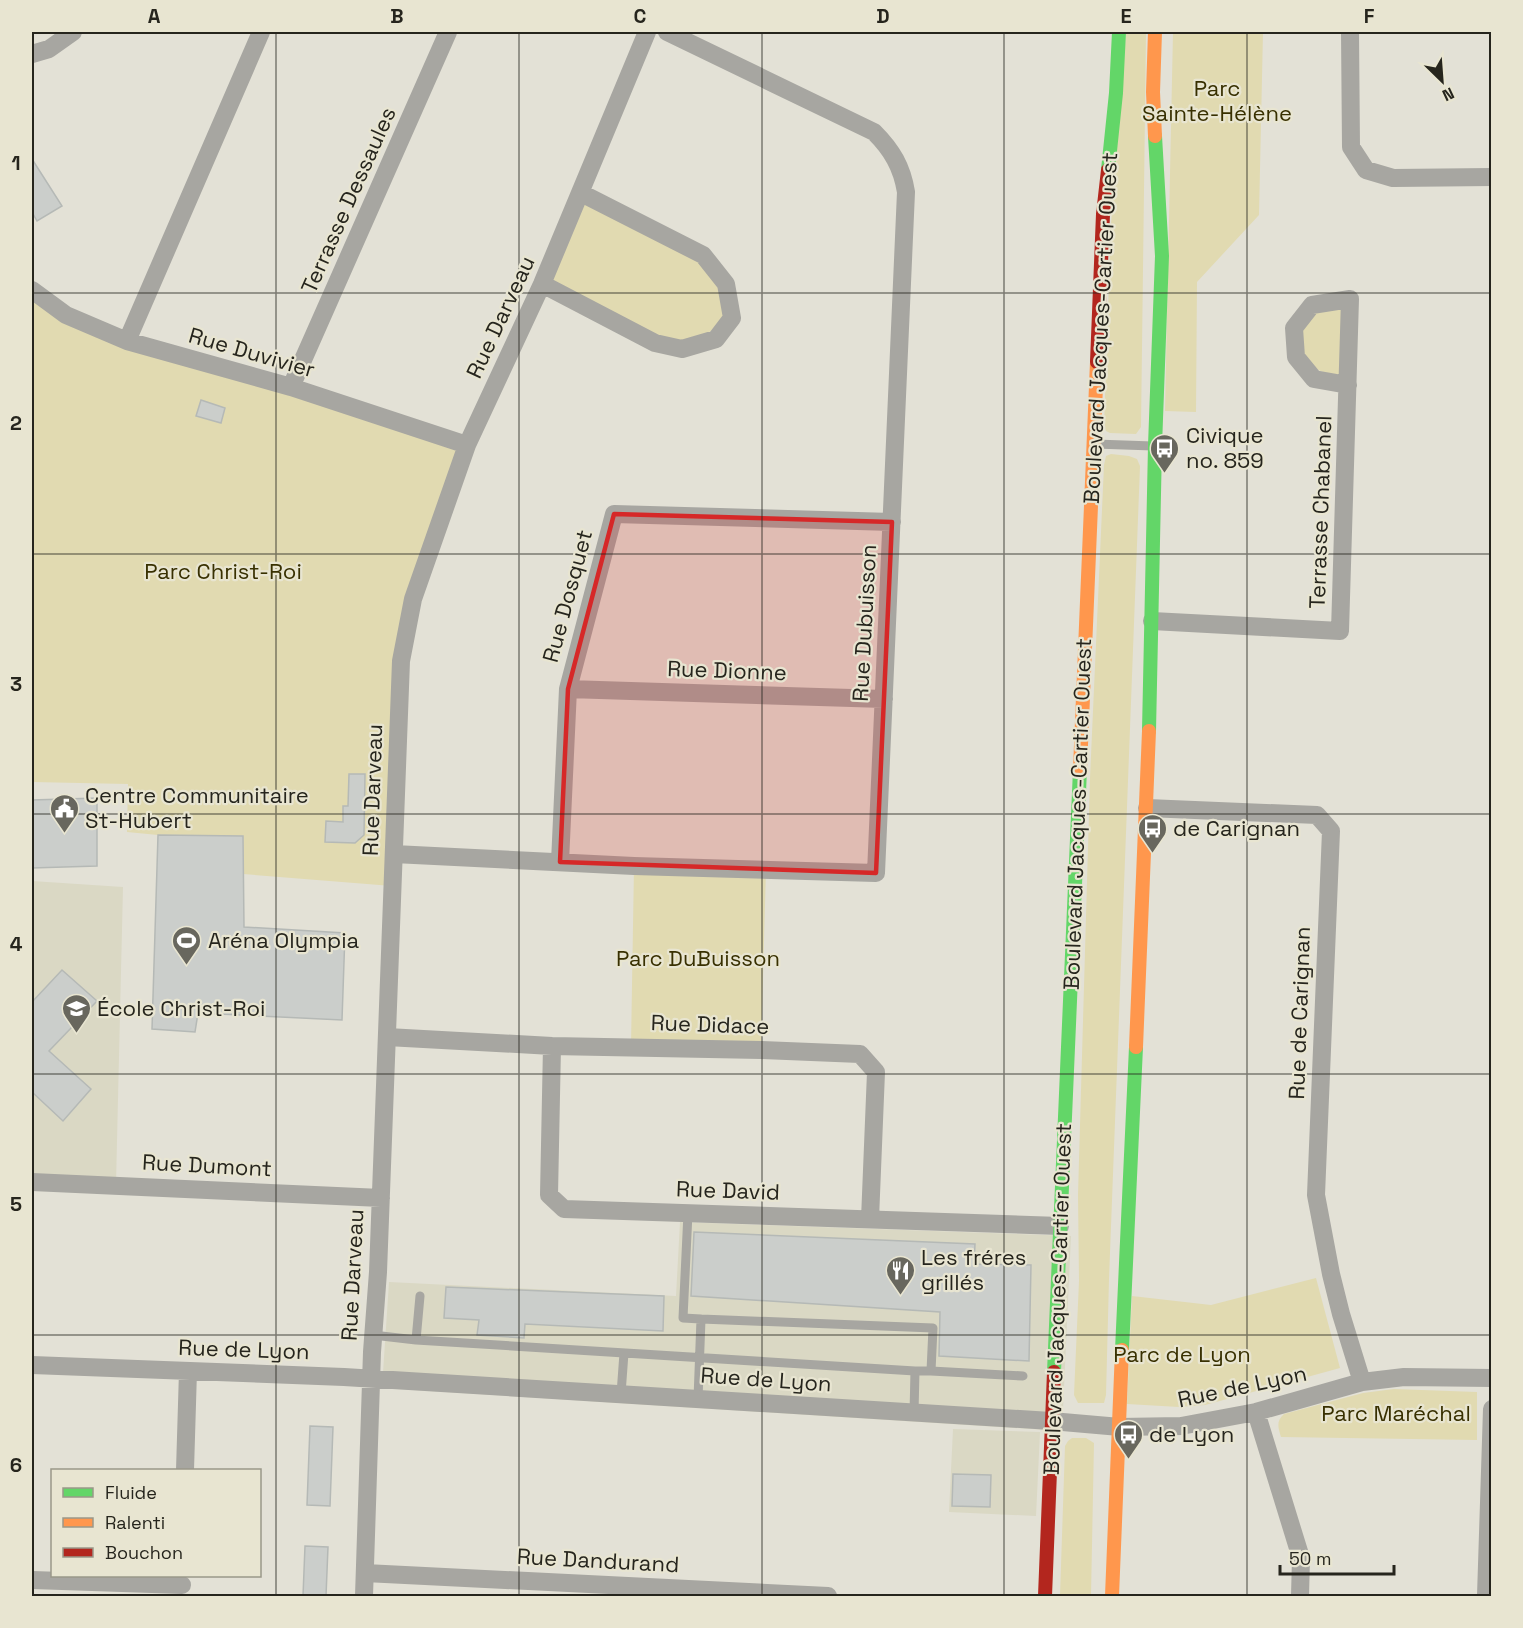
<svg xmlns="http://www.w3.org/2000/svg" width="1523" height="1628" font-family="'Space Grotesk',sans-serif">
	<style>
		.built { fill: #dad8c4 }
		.green { fill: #e1dab1 }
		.building { fill: #cbcecb; stroke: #b5b9b6; stroke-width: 1.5 }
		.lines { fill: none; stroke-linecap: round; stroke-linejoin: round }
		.lane { stroke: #a7a6a1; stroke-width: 9 }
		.street { stroke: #a7a6a1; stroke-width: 18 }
		.fast { stroke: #63d668; stroke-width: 14 }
		.slow { stroke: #ff974d; stroke-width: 14 }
		.jam { stroke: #b3261e; stroke-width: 14 }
		.marked { fill: #d62828; fill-opacity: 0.2; stroke: #d62828; stroke-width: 4.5; stroke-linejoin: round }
		.grid { fill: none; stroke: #26251d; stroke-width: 1.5; stroke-opacity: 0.55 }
		.labels { text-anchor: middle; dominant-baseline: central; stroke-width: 4.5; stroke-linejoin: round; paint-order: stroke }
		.park-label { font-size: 22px; fill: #383001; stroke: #e8e5d1 }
		.street-label { font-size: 22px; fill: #26251d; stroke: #e8e5d1 }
		.poi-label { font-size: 22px; fill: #26251d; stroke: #e8e5d1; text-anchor: start }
		.neatline { fill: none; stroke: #26251d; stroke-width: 2 }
		.grid-label { font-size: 20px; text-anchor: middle; font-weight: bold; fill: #26251d }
	</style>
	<rect width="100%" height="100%" fill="#e3e1d6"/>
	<!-- built -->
	<path class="built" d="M32 881 123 887 116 1184 32 1182Z
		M680 1222 1071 1236 1062 1431 382 1388 389 1282 676 1296Z
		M953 1429 1040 1432 1036 1516 949 1512Z"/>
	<!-- green -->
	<path class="green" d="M1126 32H1146L1141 427 1136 434 1110 433 1106 431 1104 426 1111 224Z
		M1173 32H1263L1259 215 1197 282 1196 412 1165 411Z
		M581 193 703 255 732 318 682 349 542 284Z
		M32 290 66 315 467 445 413 599 392 886 243 874V836L158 835 127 832 128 784 32 782Z
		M1343 308 1341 378C1308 368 1303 365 1301 330L1316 312Z
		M1111 454 1129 456 1137 459 1140 466 1109 1279 1106 1395 1104 1403H1078L1074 1395 1079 1281 1078 1195 1090 778 1104 465 1106 456Z
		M634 866 766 869 761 1050 631 1046Z
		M1316 1278 1340 1368 1205 1405 1179 1407 1127 1404 1132 1296 1211 1305Z
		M1394 1389 1477 1392V1440L1281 1437C1278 1427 1276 1421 1284 1414L1363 1393Z
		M1072 1438H1086L1094 1443 1091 1596H1060L1065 1446 1068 1441Z"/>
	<!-- building -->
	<path class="building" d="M32 159 62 206 37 221 32 212Z
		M201 400 225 408 221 423 196 416Z
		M349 774H365L364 835 355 843 325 842 326 821 343 822V806H348Z
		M97 798V866L32 868V800Z
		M158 835 243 836 244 927 345 933 342 1020 198 1013 195 1032 152 1029Z
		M62 970 97 1001 49 1051 91 1089 63 1121 32 1092V1002Z
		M694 1232 975 1244 974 1264 1031 1265 1029 1361 939 1356 940 1312 691 1296Z
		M446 1287 664 1296 663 1331 525 1324 524 1338 477 1335 479 1320 444 1318Z
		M310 1426 333 1427 330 1506 307 1505Z
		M953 1474 991 1475 990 1507 952 1506Z
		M305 1546 328 1547 326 1596H303Z"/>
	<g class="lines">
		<!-- lane -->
		<path class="lane" d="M1095 444 1153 446
			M688 1213 683 1318 701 1319
			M420 1296 416 1340 915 1371
			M373 1335 416 1340
			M931 1371 1023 1376
			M621 1394 624 1353
			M698 1399 701 1319 933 1328 931 1371H915L914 1413"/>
		<!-- street -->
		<path class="street" d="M1350 32 1351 147 1366 170 1393 178 1492 177
			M32 54 49 49 73 32
			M542 284 655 343 682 349 716 339 732 318 726 284 703 255 581 193
			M32 290 66 315 127 341 291 387 467 445
			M127 341 261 32
			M291 387 448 32
			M1152 621 1340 631 1350 299 1312 305 1294 328 1296 357 1314 379 1348 385
			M568 689 884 699
			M1147 808 1317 815 1331 831 1316 1195 1331 1274 1341 1314 1362 1382
			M394 854 634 866 876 873 906 192C902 167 892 150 874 132L667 32
			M560 862 568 689 614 514 892 522
			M387 1037 552 1046 761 1050 860 1054 876 1072 870 1219
			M552 1046 549 1195 564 1209 1060 1226
			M32 1182 381 1198
			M32 1365 344 1377 1051 1421 1120 1427 1181 1426 1256 1412 1362 1382 1404 1377 1492 1378
			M1256 1412 1301 1558 1300 1596
			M185 1470 188 1371
			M365 1573 828 1596
			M32 1580 182 1585
			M364 1596 372 1352 378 1272 401 661 413 599 467 445 542 284 647 32
			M1486 1596 1492 1409"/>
		<!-- fast -->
		<path class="fast" d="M1108 170 1116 93 1119 32
			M1149 731 1155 446 1162 256 1155 136
			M1122 1350 1136 1047
			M1054 1372 1080 769"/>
		<!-- slow -->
		<path class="slow" d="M1155 32 1153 92 1155 136
			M1080 769 1097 362
			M1136 1047 1149 731
			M1112 1596 1122 1350"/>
		<!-- jam -->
		<path class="jam" d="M1097 362 1103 214 1108 170
			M1045 1596 1054 1372"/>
	</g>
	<!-- marked area -->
	<path class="marked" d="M614 514 892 522 876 873 560 862 568 689Z"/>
	<!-- grid -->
	<path class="grid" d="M276 32V1596M519 32V1596M762 32V1596M1004 32V1596M1247 32V1596M32 293H1492M32 554H1492M32 814H1492M32 1074H1492M32 1335H1492"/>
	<!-- icons -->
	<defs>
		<symbol id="bus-pin" viewBox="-11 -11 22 30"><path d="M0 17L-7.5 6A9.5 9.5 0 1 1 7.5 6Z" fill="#68675e" stroke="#e8e5d1"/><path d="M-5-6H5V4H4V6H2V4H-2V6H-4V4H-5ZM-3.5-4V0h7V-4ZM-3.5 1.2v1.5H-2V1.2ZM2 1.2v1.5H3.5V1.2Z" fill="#fff"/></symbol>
		<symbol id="civic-pin" viewBox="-11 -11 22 30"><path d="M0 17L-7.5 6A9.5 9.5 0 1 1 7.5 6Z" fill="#68675e" stroke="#e8e5d1"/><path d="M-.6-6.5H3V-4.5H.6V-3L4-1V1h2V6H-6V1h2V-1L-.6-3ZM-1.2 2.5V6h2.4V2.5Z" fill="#fff"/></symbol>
		<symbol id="stadium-pin" viewBox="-11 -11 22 30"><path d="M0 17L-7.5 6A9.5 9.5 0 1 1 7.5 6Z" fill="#68675e" stroke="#e8e5d1"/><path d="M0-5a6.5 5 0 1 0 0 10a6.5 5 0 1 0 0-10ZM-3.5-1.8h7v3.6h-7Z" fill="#fff"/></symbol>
		<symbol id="school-pin" viewBox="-11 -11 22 30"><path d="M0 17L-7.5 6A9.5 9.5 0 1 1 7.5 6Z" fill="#68675e" stroke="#e8e5d1"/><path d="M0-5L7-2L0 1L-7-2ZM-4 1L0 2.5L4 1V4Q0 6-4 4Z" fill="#fff"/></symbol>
		<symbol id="restaurant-pin" viewBox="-11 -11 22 30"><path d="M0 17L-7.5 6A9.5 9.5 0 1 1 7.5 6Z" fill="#68675e" stroke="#e8e5d1"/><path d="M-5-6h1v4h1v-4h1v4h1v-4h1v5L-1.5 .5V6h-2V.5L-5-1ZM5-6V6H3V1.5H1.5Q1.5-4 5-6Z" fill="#fff"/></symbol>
	</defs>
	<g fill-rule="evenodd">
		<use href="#bus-pin" x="1148" y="432" width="33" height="45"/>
		<use href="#civic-pin" x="48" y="792" width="33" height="45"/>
		<use href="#bus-pin" x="1136" y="812" width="33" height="45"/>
		<use href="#stadium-pin" x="170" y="924" width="33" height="45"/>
		<use href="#school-pin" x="60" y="992" width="33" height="45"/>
		<use href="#restaurant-pin" x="884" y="1254" width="33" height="45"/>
		<use href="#bus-pin" x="1112" y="1418" width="33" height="45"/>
	</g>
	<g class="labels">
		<!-- park labels -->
		<g class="park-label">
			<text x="1217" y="88">Parc<tspan x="1217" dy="25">Sainte-Hélène</tspan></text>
			<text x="223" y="571">Parc Christ-Roi</text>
			<text x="698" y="958">Parc DuBuisson</text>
			<text x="1182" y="1354">Parc de Lyon</text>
			<text x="1396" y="1413">Parc Maréchal</text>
		</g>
		<!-- street labels -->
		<g class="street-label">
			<text transform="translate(348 200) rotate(-66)">Terrasse Dessaules</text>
			<text transform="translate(500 317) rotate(-65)">Rue Darveau</text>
			<text transform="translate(1100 328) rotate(-87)">Boulevard Jacques-Cartier Ouest</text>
			<text transform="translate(252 352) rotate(16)">Rue Duvivier</text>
			<text transform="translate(1320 512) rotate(-88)">Terrasse Chabanel</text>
			<text transform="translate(567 596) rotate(-75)">Rue Dosquet</text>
			<text transform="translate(864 623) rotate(-87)">Rue Dubuisson</text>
			<text transform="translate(727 670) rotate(2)">Rue Dionne</text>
			<text transform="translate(372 790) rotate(-88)">Rue Darveau</text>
			<text transform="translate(1077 814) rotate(-88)">Boulevard Jacques-Cartier Ouest</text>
			<text transform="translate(1299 1013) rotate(-88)">Rue de Carignan</text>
			<text transform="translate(710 1024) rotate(2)">Rue Didace</text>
			<text transform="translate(207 1165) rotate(3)">Rue Dumont</text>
			<text transform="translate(728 1190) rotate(2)">Rue David</text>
			<text transform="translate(352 1275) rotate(-87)">Rue Darveau</text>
			<text transform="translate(1057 1299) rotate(-88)">Boulevard Jacques-Cartier Ouest</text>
			<text transform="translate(244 1349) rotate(2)">Rue de Lyon</text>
			<text transform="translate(766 1379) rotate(4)">Rue de Lyon</text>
			<text transform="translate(1242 1386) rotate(-12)">Rue de Lyon</text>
			<text transform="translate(598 1560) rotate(3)">Rue Dandurand</text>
		</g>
		<!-- poi labels -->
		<g class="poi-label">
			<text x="1186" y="435">Civique<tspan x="1186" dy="25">no. 859</tspan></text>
			<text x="85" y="795">Centre Communitaire<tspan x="85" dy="25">St-Hubert</tspan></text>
			<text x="1173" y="828">de Carignan</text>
			<text x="208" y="940">Aréna Olympia</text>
			<text x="97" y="1008">École Christ-Roi</text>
			<text x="921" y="1257">Les fréres<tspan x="921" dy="25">grillés</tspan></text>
			<text x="1149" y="1434">de Lyon</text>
		</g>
	</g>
	<!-- border -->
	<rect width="1523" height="1628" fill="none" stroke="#e8e5d1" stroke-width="66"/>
	<!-- legend -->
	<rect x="51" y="1469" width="210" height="108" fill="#e8e5d1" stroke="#9a9889" stroke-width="1.5"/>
	<rect x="63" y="1488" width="30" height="9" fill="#63d668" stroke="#9a9889" stroke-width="1.5"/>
	<text x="105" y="1499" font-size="18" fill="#26251d">Fluide</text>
	<rect x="63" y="1518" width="30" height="9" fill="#ff974d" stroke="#9a9889" stroke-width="1.5"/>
	<text x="105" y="1529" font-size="18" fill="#26251d">Ralenti</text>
	<rect x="63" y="1548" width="30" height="9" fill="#b3261e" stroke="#9a9889" stroke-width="1.5"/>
	<text x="105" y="1559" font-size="18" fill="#26251d">Bouchon</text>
	<!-- north arrow -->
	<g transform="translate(1442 81) rotate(155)" stroke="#e8e5d1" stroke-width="4.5" paint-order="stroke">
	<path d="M0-4.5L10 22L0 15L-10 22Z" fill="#26251d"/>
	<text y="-9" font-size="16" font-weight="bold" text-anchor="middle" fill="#26251d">N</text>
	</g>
	<!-- scale -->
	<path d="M1280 1565v9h114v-9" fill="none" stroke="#26251d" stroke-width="3"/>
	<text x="1289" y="1565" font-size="18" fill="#26251d" stroke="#e8e5d1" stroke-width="4.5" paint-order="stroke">50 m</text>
	<rect x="33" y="33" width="1457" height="1562" class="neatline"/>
	<g class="grid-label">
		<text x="154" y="23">A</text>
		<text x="397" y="23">B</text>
		<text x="640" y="23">C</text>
		<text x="883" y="23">D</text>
		<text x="1126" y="23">E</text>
		<text x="1369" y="23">F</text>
		<text x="16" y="170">1</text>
		<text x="16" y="430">2</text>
		<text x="16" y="691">3</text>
		<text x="16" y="951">4</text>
		<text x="16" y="1211">5</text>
		<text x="16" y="1472">6</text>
	</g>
</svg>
